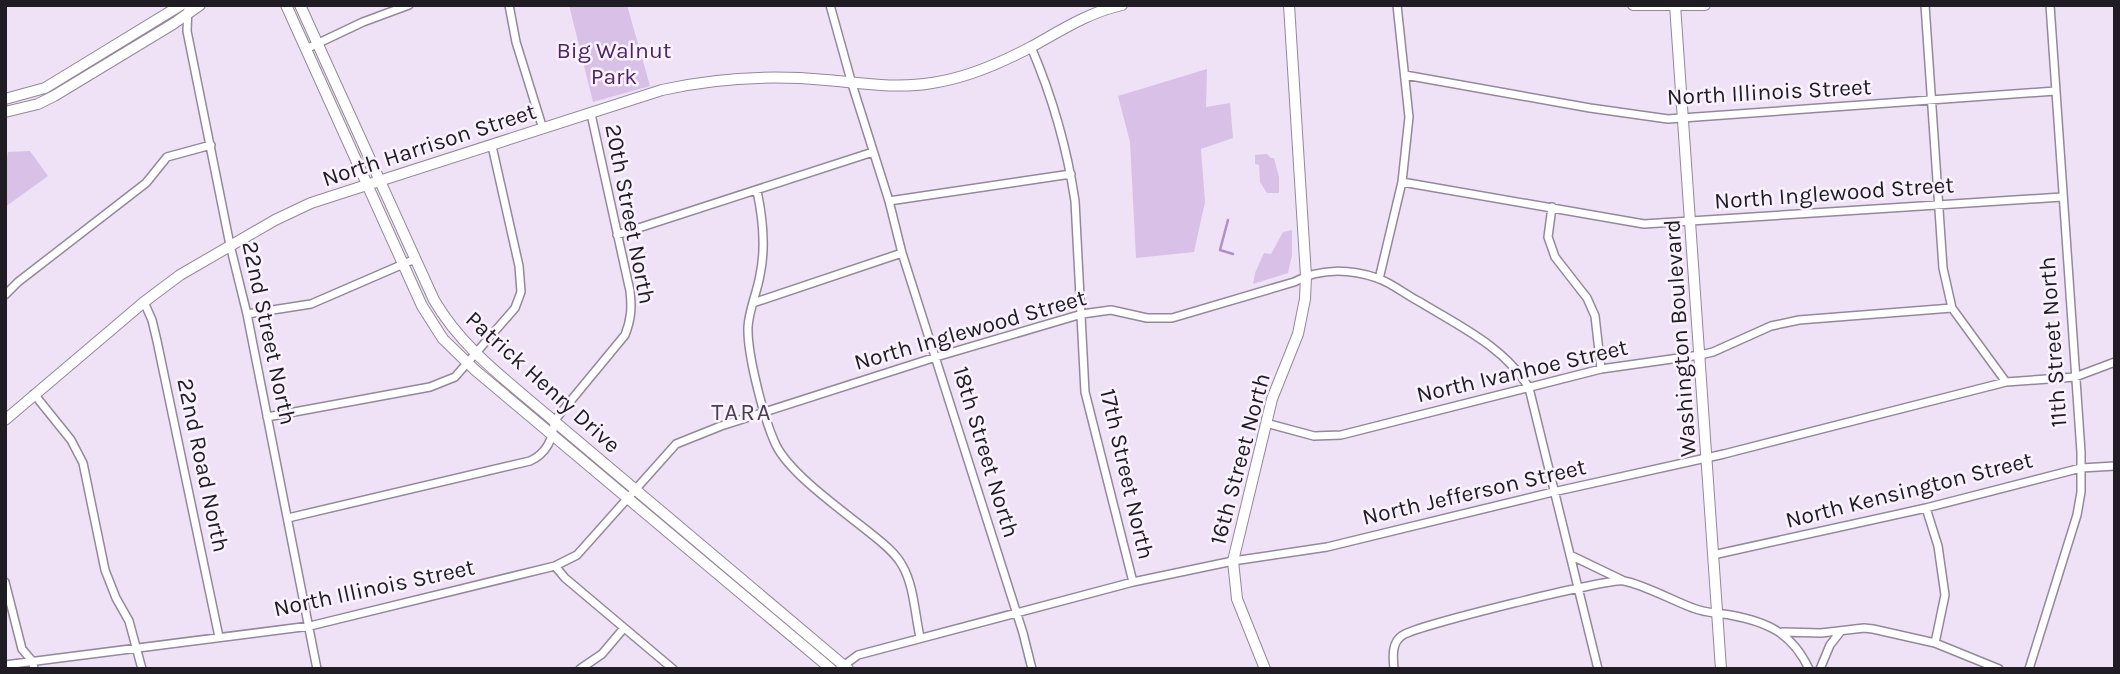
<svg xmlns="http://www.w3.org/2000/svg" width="2120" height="674" font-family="Karla,sans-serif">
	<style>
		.green { fill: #d8c0e7 }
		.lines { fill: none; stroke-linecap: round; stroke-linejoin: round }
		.stream { stroke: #b18fc6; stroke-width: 2.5 }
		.street-casing { stroke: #94889b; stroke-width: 10 }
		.secondary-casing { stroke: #94889b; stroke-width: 12 }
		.street { stroke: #fff; stroke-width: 7 }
		.secondary { stroke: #fff; stroke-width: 10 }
		.labels { text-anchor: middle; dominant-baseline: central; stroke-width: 5; stroke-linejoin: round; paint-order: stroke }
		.park-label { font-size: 23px; fill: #502466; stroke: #faf2ff }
		.street-label { font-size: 23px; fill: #201c23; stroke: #faf2ff }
		.neighbourhood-label { font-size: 24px; letter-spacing: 2px; fill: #493f50; stroke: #faf2ff }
	</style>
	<rect width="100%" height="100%" fill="#efe2f7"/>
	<!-- green -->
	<path class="green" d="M569 5H627L650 86 593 102Z
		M1207 69 1206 107 1230 103 1233 138 1201 149 1205 202 1194 252 1136 258 1130 142 1118 96Z
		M30 151 48 176 5 207V170L8 152Z
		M1267 154 1271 158H1274L1279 177V193H1267L1260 182 1259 165 1255 164V155Z
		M1292 230V255L1288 273 1253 284 1255 273 1264 253 1271 254 1283 232Z"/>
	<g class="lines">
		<!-- stream -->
		<path class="stream" d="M1228 220 1220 250 1233 254"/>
		<defs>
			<path id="street" d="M188 5 187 31 230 245 247 314 317 669
				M509 5 516 42 543 129
				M830 5 852 84 889 201 902 253 1023 633 1032 669
				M1925 5 1943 268 1952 308 2006 382
				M1031 47C1052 96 1067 148 1075 201L1085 392 1133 582
				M306 49 363 22 409 5
				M1405 75 1590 108 1668 119 2055 91
				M1402 182 1644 224 2062 197
				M757 191C763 219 766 247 760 275 757 293 749 309 748 327 747 354 764 420 776 445 790 474 843 511 869 532 880 541 895 552 902 565 914 585 915 615 920 637
				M889 201 1071 174
				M1552 207 1548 237 1555 257 1587 298 1595 316 1601 369
				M617 235 873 152
				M1379 279 1402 182 1409 117 1397 5
				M5 295 18 282 146 183 167 157 211 145
				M144 302 152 320 157 341 219 637
				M753 303 902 253
				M247 314 311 304 415 259
				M34 394 71 440 83 463 105 570 116 598 129 621 142 669
				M267 417 430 387 455 377 515 308 521 292 519 266 492 146
				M1266 423 1314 436 1341 435 1601 369 1700 355 1713 352 1771 326 1799 320 1952 308
				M1926 508 1938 546 1945 595 1935 643
				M288 518 530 461C546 454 554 438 554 421L625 335C631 320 632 308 630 291L591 114
				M1570 555 1622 580
				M1713 555 1926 508 2081 468 2115 466
				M555 566 565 578 673 669
				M5 582 22 649 33 662 34 669
				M1783 632 1821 633 1864 628 1873 629 1935 643 1999 669
				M5 665 310 626 555 566 577 555 676 444 721 426 936 357 1082 314 1111 310 1147 318H1172L1294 282C1320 268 1350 269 1377 278 1392 283 1406 295 1420 302 1459 326 1505 347 1529 388L1598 669
				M580 669 602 654 624 628
				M839 669 858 655 1133 582 1233 561 1327 547 1553 492 1724 454 2006 382 2075 377 2115 362
				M1394 669C1393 658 1391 642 1403 635 1419 625 1608 578 1624 581 1642 584 1674 601 1693 608 1705 613 1718 613 1730 615 1768 622 1792 633 1809 669
				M1820 669 1830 645 1841 631
				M2029 669 2077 515 2081 492V452L2050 5"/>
			<path id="secondary" d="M286 5 422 306 443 339 475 370 831 669
				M300 5 434 300C463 350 510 383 554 421 651 504 750 586 848 669
				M1633 5H1705
				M1675 5 1721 669
				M5 99 45 88 181 5
				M5 112 38 104 54 96 173 24 200 5
				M5 420 144 302 180 275 275 220 311 203 345 192 662 90C715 78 772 75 826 80 861 83 896 89 932 83 967 78 999 64 1031 47 1060 31 1089 12 1122 5
				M1265 669 1237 599 1233 561 1272 399 1298 334 1305 299 1306 276 1289 5"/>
		</defs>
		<!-- street casing -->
		<use href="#street" class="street-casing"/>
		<!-- secondary casing -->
		<use href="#secondary" class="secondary-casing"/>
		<!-- street -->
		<use href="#street" class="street"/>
		<!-- secondary -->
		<use href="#secondary" class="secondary"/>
	</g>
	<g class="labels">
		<!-- park labels -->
		<g class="park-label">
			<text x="614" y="50">Big Walnut<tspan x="614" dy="26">Park</tspan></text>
		</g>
		<!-- street labels -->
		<g class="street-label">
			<text transform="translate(1769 92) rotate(-3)">North Illinois Street</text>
			<text transform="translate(429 145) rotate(-18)">North Harrison Street</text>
			<text transform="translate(1834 193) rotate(-4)">North Inglewood Street</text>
			<text transform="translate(630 214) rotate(79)">20th Street North</text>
			<text transform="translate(970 330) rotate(-16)">North Inglewood Street</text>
			<text transform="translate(269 333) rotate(78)">22nd Street North</text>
			<text transform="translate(1680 338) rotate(-94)">Washington Boulevard</text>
			<text transform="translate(2053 342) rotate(-94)">11th Street North</text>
			<text transform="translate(1522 371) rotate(-13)">North Ivanhoe Street</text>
			<text transform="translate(543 382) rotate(42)">Patrick Henry Drive</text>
			<text transform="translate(986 452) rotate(73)">18th Street North</text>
			<text transform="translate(1240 459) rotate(-75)">16th Street North</text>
			<text transform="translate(203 465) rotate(78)">22nd Road North</text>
			<text transform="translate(1127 474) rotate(77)">17th Street North</text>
			<text transform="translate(1909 490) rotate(-14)">North Kensington Street</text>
			<text transform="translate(1474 492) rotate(-13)">North Jefferson Street</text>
			<text transform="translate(374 588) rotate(-12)">North Illinois Street</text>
		</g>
		<!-- neighbourhood labels -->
		<g class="neighbourhood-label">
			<text x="742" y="412">TARA</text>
		</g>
	</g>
	<!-- border -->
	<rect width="2120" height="674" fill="none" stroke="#201c23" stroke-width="14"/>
</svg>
